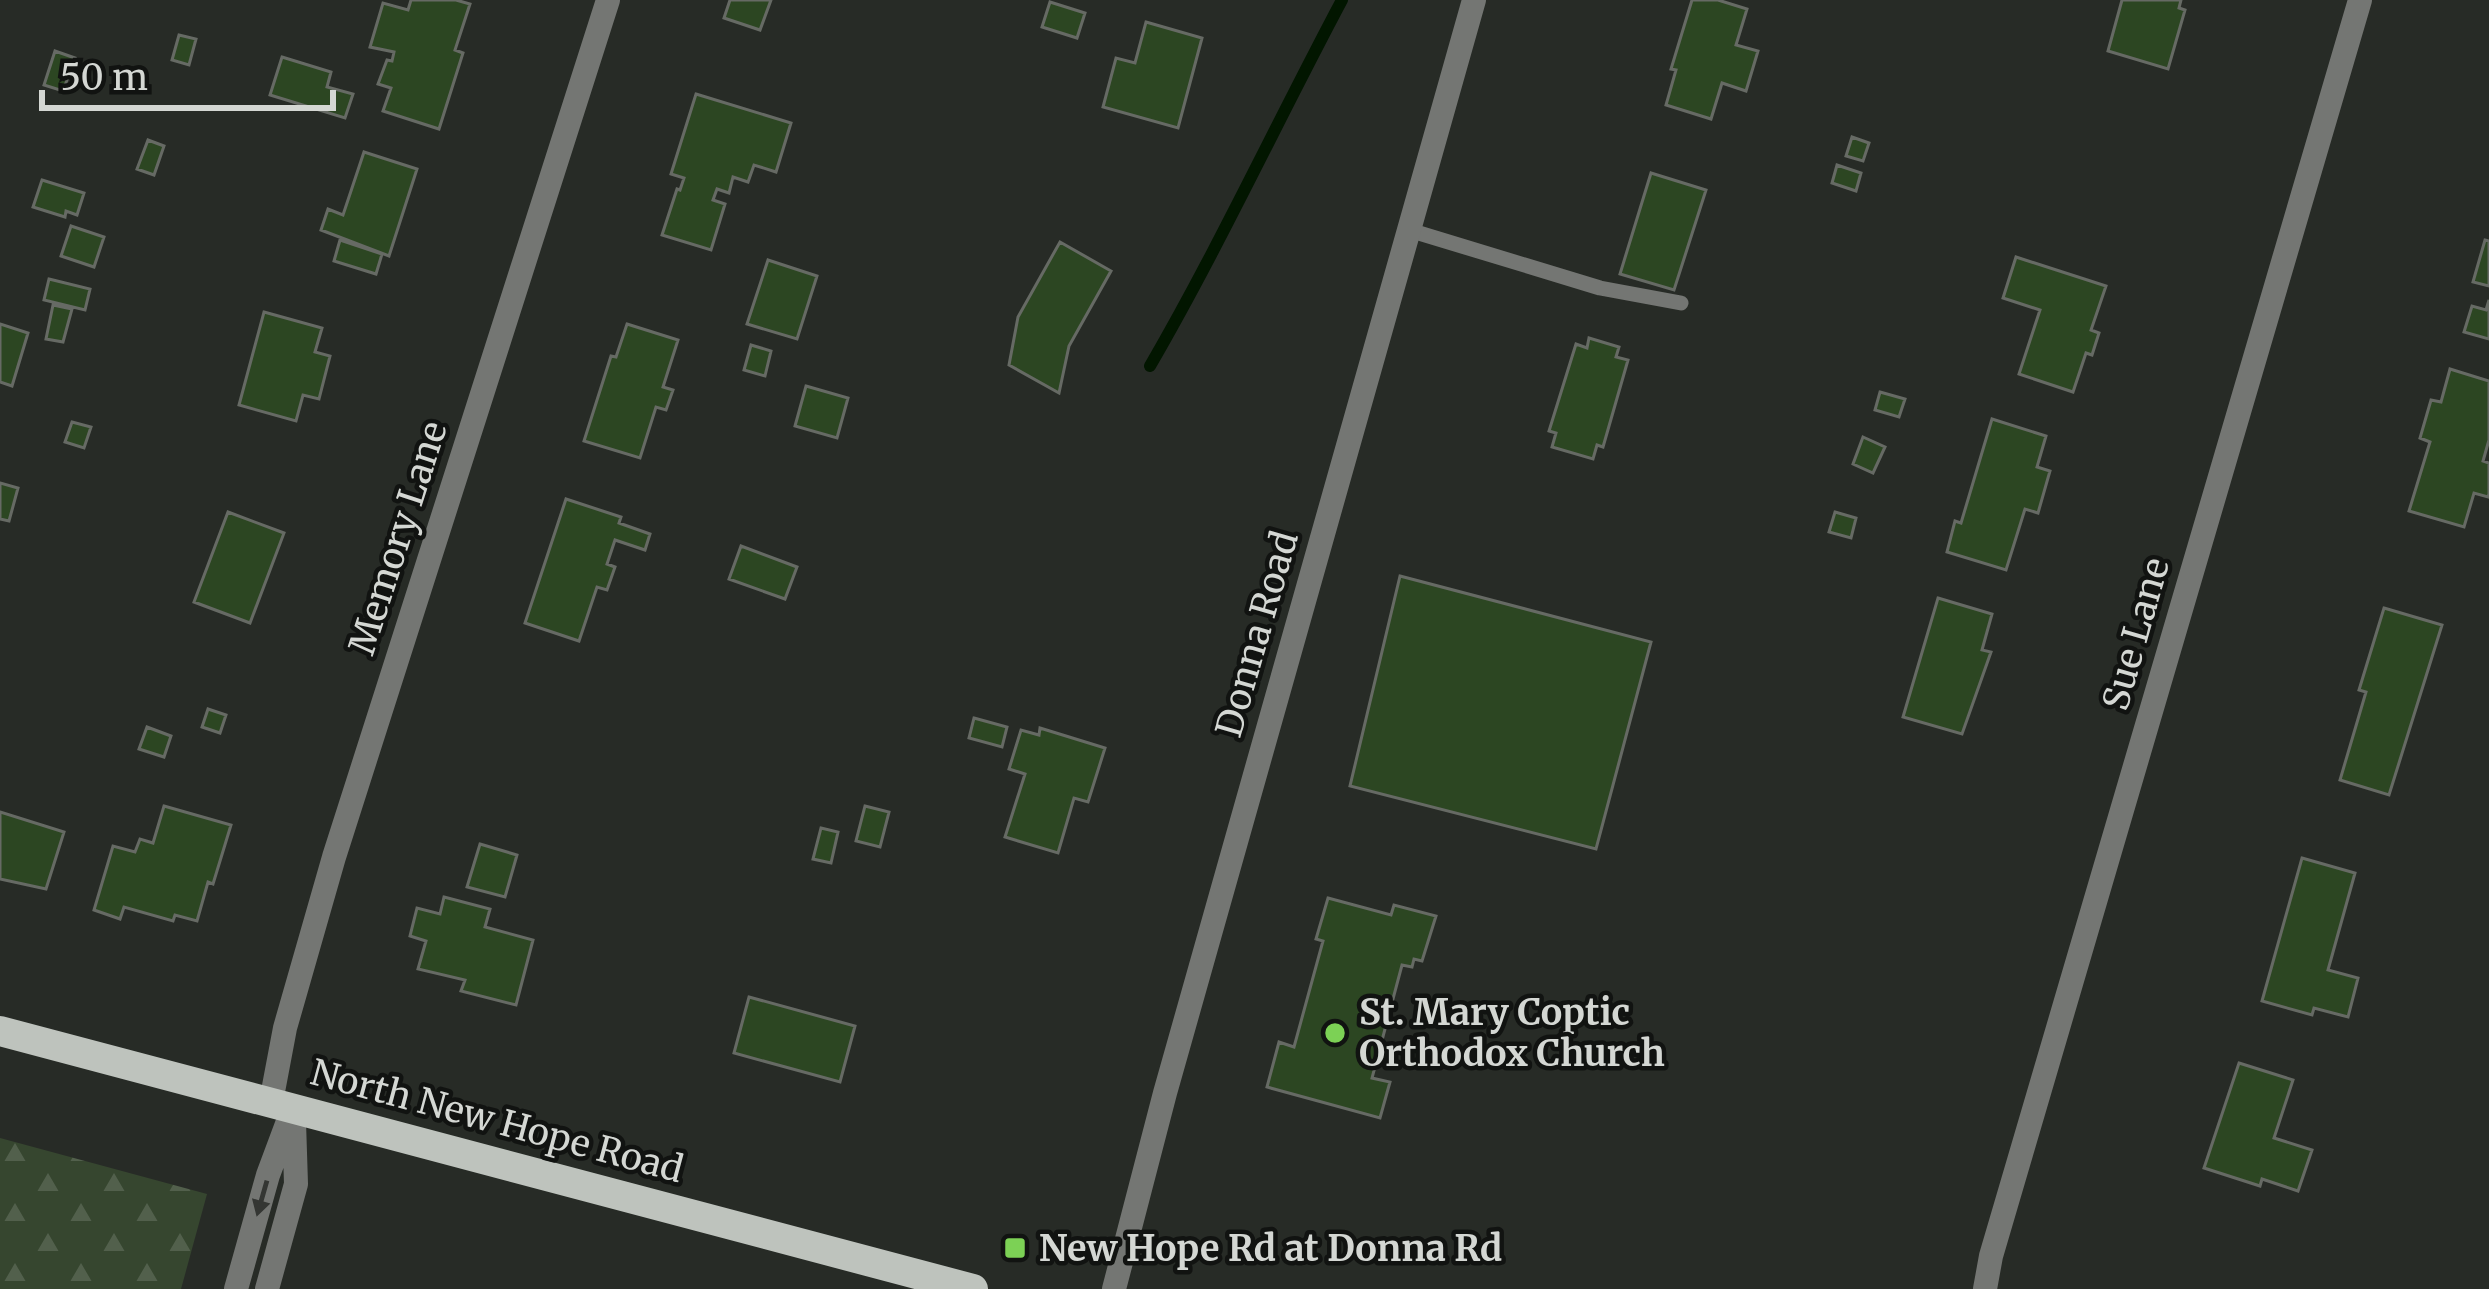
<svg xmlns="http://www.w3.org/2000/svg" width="2489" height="1289" font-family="Merriweather,serif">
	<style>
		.forest { fill: url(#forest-firs) }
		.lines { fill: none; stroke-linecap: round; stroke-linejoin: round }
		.stream { stroke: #021600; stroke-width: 12 }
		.building { fill: #2c4622; stroke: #666a64; stroke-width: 3 }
		.service { stroke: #747673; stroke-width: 15 }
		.minor { stroke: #747673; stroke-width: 24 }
		.primary { stroke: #bec3bd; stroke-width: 30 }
		.oneway { fill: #343633 }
		.poi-dot { fill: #7cd155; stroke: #111311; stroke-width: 4.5 }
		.labels { text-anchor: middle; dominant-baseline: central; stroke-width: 9; stroke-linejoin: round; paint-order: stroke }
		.street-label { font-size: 36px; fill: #d4d7d3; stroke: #111311 }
		.poi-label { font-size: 36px; font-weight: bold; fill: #d4d7d3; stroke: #111311; text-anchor: start }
	</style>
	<defs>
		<pattern id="forest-firs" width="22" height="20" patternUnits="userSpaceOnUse" patternTransform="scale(3)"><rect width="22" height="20" fill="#36462f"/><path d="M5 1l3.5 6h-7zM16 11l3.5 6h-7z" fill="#52604c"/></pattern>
	</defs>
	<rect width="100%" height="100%" fill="#272b26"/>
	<!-- forest -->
	<path class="forest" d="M0 1138 207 1194 181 1289H0Z"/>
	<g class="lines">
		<!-- stream -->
		<path class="stream" d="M1150 366C1219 247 1277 122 1342 0"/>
	</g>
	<!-- building -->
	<path class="building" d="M411 0H456L470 4 455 50 463 53 439 129 383 111 391 88 378 84 387 60 392 61 394 52 370 47 383 3 408 10Z
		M730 0H771L760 30 724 18Z
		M1692 0H1718L1747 9 1736 45 1758 51 1746 91 1722 83 1711 119 1666 105 1676 70 1671 69Z
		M2122 0H2181L2179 8 2185 10 2168 69 2108 51Z
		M1050 2 1085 13 1077 38 1042 27Z
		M1146 22 1202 38 1178 128 1103 107 1116 58 1135 63Z
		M179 35 196 39 189 65 172 60Z
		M55 51 75 58 63 91 44 85Z
		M282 57 331 72 327 87 353 94 345 118 270 95Z
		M696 94 791 123 776 172 754 165 748 182 733 177 729 193 717 189 713 200 725 204 711 250 662 235 677 189 680 190 684 178 671 174Z
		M1852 137 1869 143 1863 161 1846 156Z
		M148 140 164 146 154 175 137 169Z
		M364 152 417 169 389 256 321 230 328 209 343 215Z
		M1837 165 1861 173 1856 191 1832 183Z
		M1651 173 1706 190 1674 290 1620 274Z
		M42 180 84 193 77 215 66 211 65 217 33 207Z
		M71 226 104 237 94 267 61 256Z
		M340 240 382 254 376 274 334 261Z
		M2485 240 2489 241V286L2473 282Z
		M1060 242 1111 271 1069 346 1059 393 1009 365 1018 317Z
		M2016 257 2106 286 2091 330 2099 333 2092 355 2086 353 2073 392 2019 374 2040 310 2003 298Z
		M768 260 817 276 797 339 747 324Z
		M49 279 90 289 85 310 44 300Z
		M2489 300V339L2464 332 2472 306 2486 310Z
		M53 305 72 309 63 342 46 339Z
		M264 312 322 328 315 352 330 356 319 399 303 395 296 421 239 405Z
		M0 324 28 333 12 386 0 382Z
		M627 324 678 340 663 387 673 390 666 410 656 407 640 458 584 441 611 356 616 357Z
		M1589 338 1619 347 1616 357 1628 360 1603 447 1597 445 1593 459 1552 447 1556 433 1549 431 1576 344 1587 348Z
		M751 345 771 351 765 376 744 370Z
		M2450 369 2489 381V440L2483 461 2489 463V494L2488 497 2474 493 2464 527 2409 511 2430 442 2420 438 2431 400 2441 402Z
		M806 386 848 398 837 438 795 426Z
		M1880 392 1905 399 1899 417 1875 410Z
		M1992 419 2046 436 2037 467 2050 471 2038 513 2025 509 2006 570 1947 552 1955 521 1961 523Z
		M72 422 91 427 84 448 65 442Z
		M1863 437 1885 447 1873 473 1853 464Z
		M0 483 18 488 9 521 0 519Z
		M566 499 621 517 619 523 650 534 645 550 615 540 607 564 615 567 607 590 597 587 579 641 525 623Z
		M228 512 284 533 250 623 194 602Z
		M1835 512 1856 518 1851 538 1829 532Z
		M741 546 797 567 785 599 729 579Z
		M1400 576 1651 642 1596 849 1350 786Z
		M1938 598 1992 614 1982 650 1991 652 1962 734 1903 717Z
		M2384 608 2442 625 2389 795 2340 780 2366 692 2359 690Z
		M208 709 226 715 220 733 202 727Z
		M974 718 1007 727 1002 747 969 738Z
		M147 727 171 736 164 757 139 749Z
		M1040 728 1105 748 1088 802 1074 798 1058 853 1005 837 1025 774 1009 769 1021 730 1039 735Z
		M164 806 231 825 213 884 208 882 197 921 175 915 173 921 124 907 120 919 94 910 113 846 135 852 140 839 153 843Z
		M865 806 889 812 880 847 856 841Z
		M0 812 64 832 46 889 0 879Z
		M821 828 838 832 831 863 813 859Z
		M480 844 517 855 505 897 467 887Z
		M2302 858 2355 873 2328 970 2358 978 2348 1017 2314 1008 2312 1015 2262 1001Z
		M444 897 490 909 485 927 533 940 516 1005 461 991 465 980 418 969 426 941 410 936 417 908 440 914Z
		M1328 898 1391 915 1394 905 1436 916 1422 961 1414 959 1412 967 1402 965 1372 1078 1390 1082 1380 1118 1267 1087 1279 1042 1294 1047 1323 941 1316 939Z
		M749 997 855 1026 840 1082 734 1053Z
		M2239 1063 2293 1080 2274 1138 2312 1150 2298 1191 2262 1179 2260 1186 2204 1168Z"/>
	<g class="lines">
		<!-- service -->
		<path class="service" d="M1409 230 1600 288 1681 303"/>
		<!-- minor -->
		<path class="minor" d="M271 1102 285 1028 334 857 608 0
			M236 1289 268 1175 293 1108
			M267 1289 296 1184 294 1122
			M1114 1289 1165 1093 1474 0
			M1985 1289 1991 1256 2360 0"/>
		<!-- primary -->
		<path class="primary" d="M0 1031 973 1289"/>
	</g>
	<!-- one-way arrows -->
	<defs><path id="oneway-solid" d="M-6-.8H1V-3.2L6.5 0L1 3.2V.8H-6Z" transform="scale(3)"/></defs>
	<use class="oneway" href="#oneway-solid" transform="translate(262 1198) rotate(106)"/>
	<!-- markers -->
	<g class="poi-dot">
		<circle cx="1335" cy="1033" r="12"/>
		<rect x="1003" y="1236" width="24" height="24" rx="6"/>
	</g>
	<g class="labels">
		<!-- street labels -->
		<g class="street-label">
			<text transform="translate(398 538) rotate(-72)">Memory Lane</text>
			<text transform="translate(1257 634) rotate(-74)">Donna Road</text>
			<text transform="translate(2136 634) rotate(-74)">Sue Lane</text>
			<text transform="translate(497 1121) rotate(15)">North New Hope Road</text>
		</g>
		<!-- poi labels -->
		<g class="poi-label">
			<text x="1359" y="1012">St. Mary Coptic<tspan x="1359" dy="41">Orthodox Church</tspan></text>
			<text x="1039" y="1248">New Hope Rd at Donna Rd</text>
		</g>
	</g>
	<!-- scale -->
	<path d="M42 90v18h291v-18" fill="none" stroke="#d4d7d3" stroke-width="6"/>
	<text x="60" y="90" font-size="36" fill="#d4d7d3" stroke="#111311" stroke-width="9" paint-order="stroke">50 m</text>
</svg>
